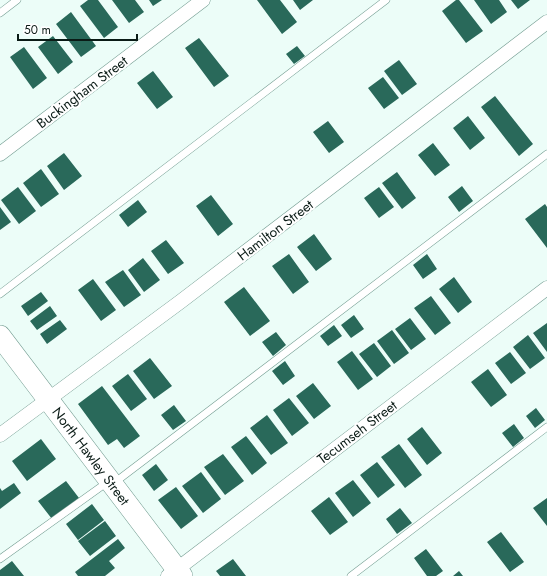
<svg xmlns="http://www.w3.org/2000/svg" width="547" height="576" font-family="Jost,sans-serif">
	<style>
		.building { fill: #29695a }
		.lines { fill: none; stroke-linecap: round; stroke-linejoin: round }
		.lane-casing { stroke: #739c91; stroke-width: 8 }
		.street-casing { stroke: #739c91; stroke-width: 15 }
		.secondary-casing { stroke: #739c91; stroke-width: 22 }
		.lane { stroke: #fff; stroke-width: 7 }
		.street { stroke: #fff; stroke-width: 14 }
		.secondary { stroke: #fff; stroke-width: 21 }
		.labels { text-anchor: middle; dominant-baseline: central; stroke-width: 4; stroke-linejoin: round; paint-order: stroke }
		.street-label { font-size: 14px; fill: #0a1b16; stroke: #fff }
	</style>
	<rect width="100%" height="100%" fill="#ecfdf8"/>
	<!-- building -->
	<path class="building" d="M88 0H98L118 27 104 38 80 6Z
		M112 0H135L144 12 129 23Z
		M149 0H162L153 6Z
		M257 0H280L297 22 282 34Z
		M293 0H313L300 10Z
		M456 0H459L483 31 466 43 442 11Z
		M474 0H499L507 12 491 24Z
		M511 0H530L518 9Z
		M71 12 96 46 81 57 56 24Z
		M53 36 73 62 58 74 38 47Z
		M199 38 229 76 214 87 185 48Z
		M297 46 305 56 294 64 286 54Z
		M24 47 47 78 33 89 10 57Z
		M399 60 417 84 402 95 384 71Z
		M153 71 173 97 157 109 137 83Z
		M383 77 399 98 384 109 368 88Z
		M495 96 533 144 519 156 481 107Z
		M468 116 485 138 470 150 453 128Z
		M328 121 344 142 329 153 313 132Z
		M433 143 450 165 435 176 418 155Z
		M64 153 82 176 64 190 47 166Z
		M41 169 59 194 41 207 23 183Z
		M397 172 416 198 402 209 382 183Z
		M462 186 473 201 459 212 448 197Z
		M18 187 36 211 19 224 1 200Z
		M379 187 394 207 379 218 364 198Z
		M211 195 233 224 218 236 196 206Z
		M138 200 147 212 128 227 119 215Z
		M545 204 547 207V248L525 219Z
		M0 207 11 222 0 230Z
		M314 234 332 259 316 271 297 247Z
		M166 240 184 263 168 274 151 251Z
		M289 254 309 282 293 294 272 266Z
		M427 254 437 269 423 279 413 265Z
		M143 258 160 280 144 292 128 270Z
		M123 270 141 295 124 307 105 282Z
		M454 277 472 302 458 313 439 289Z
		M93 279 116 310 101 321 78 290Z
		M244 287 270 321 250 336 224 302Z
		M41 292 48 301 28 316 21 306Z
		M431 296 451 323 435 335 414 308Z
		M50 306 57 316 37 330 30 321Z
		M354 315 364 329 351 338 341 325Z
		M410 318 426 339 411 350 395 329Z
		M60 320 67 329 47 344 40 334Z
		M547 323V352L533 333Z
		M334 325 342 336 328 346 320 336Z
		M392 330 409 353 394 364 377 341Z
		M276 332 286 345 273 356 262 342Z
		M528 335 545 358 530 369 513 347Z
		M374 343 391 366 377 377 359 354Z
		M352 351 373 379 358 390 337 362Z
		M510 352 526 373 511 384 495 363Z
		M150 358 172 386 154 399 133 371Z
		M285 361 295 376 283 385 272 371Z
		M488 369 507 395 491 407 471 382Z
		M128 374 147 399 131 411 112 386Z
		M313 383 331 406 314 419 296 396Z
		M102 386 140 436 124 448 117 439 108 445 78 404Z
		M289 398 309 423 292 436 273 410Z
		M174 405 186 421 173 430 161 415Z
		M536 408 545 420 535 428 526 416Z
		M267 415 288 443 271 455 250 428Z
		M514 424 524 438 513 447 502 433Z
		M422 427 442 453 427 465 407 439Z
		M246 436 267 463 252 475 231 447Z
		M41 439 56 459 27 481 12 461Z
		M399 444 422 475 405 488 381 457Z
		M223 454 244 481 225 495 204 467Z
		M377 462 395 485 378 498 360 475Z
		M156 464 168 480 154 491 142 475Z
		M201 472 221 499 203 513 182 486Z
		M353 480 371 503 353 517 335 493Z
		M66 481 79 498 52 519 38 501Z
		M14 483 21 493 0 509V488L2 491Z
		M176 487 198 516 181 529 158 500Z
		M329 497 348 522 330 535 311 511Z
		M547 498V526L533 508Z
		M92 504 104 520 78 540 66 524Z
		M400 508 412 523 397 534 386 519Z
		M105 521 116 536 90 556 78 541Z
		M501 532 524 562 510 572 487 542Z
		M118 539 125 548 109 561 115 568 105 576H78L75 572Z
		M426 549 443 571 436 576H427L414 558Z
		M233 559 246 576H220L216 571Z
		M12 561 24 576H0V570Z
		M459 571 463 576H453Z"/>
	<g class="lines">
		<defs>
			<path id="lane" d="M0 13 17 0
				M0 294 386 0
				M114 483 547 154
				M0 559 109 481
				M351 576 547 427"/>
			<path id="street" d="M0 154 203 0
				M0 435 180 302 547 22
				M168 576 547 288"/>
			<path id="secondary" d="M0 336 182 576"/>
		</defs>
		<!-- lane casing -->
		<use href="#lane" class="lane-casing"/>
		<!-- street casing -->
		<use href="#street" class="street-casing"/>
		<!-- secondary casing -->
		<use href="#secondary" class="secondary-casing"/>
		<!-- lane -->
		<use href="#lane" class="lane"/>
		<!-- street -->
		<use href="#street" class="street"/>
		<!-- secondary -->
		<use href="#secondary" class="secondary"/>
	</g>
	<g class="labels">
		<!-- street labels -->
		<g class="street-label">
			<text transform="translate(82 92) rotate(-37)">Buckingham Street</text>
			<text transform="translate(275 230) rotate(-37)">Hamilton Street</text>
			<text transform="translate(357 432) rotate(-37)">Tecumseh Street</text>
			<text transform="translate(91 456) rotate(53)">North Hawley Street</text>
		</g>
	</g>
	<!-- scale -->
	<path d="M18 34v6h119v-6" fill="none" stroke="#0a1b16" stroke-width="2"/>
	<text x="24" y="34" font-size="12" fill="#0a1b16" stroke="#ffffff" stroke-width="3" paint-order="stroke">50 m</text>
</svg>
